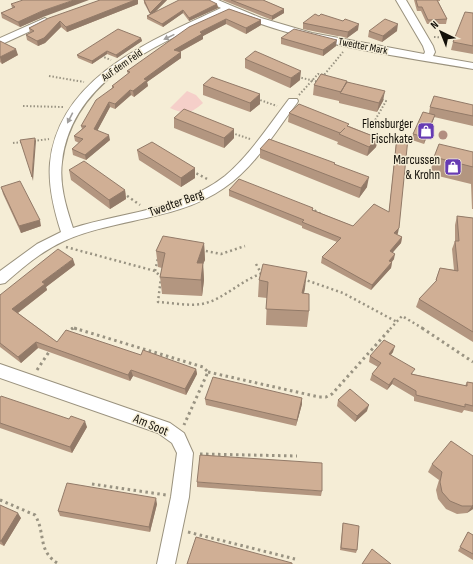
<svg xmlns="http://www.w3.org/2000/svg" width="473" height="564" font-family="'Sofia Sans Condensed',sans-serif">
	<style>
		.green { fill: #f5cfc9 }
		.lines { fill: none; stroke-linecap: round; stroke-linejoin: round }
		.street-casing { stroke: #9a927e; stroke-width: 2 }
		.path-far2 { stroke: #999382; stroke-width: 2; stroke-dasharray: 1.5 2; stroke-linecap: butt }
		.path-far1 { stroke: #999382; stroke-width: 2.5; stroke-dasharray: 2 3; stroke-linecap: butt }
		.path { stroke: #999382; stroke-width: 3; stroke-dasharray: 2.5 3.5; stroke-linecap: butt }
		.street { fill: #fff; fill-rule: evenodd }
		.tree { fill: #b28e80 }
		.wall { fill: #b39680 }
		.shaded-wall { fill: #927a68 }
		.building { fill: #d0af95; stroke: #927a68 }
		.oneway { fill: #a19f9d }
		.labels { text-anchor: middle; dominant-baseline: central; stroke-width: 3; stroke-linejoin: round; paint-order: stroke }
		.far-street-label { font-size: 11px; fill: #131009; stroke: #f5edd6 }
		.poi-label { font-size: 13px; fill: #131009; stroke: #f5edd6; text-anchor: end }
		.street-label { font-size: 13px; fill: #131009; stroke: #f5edd6 }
	</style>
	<rect width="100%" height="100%" fill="#f5edd6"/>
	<!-- green -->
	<path class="green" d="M187 91 196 95 203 103C190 114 186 115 170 108Z"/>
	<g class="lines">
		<defs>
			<path id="street" d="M205 0H218L261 18 312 33 424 54 425 52 423 46 396 0H406L433 46 435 52 433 56 473 63V69C391 55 306 44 229 12 161 43 72 77 62 162 59 184 66 207 73 228 123 212 182 210 225 176 250 155 269 125 289 99H297L298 101 297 103C275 132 255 167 224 188 177 221 115 218 64 241 42 251 23 267 5 283L0 284V271L37 244 61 232C54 210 48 186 50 163 59 76 153 40 221 8Z
				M45 18 50 21 48 23 0 45V38Z
				M0 364 170 423 184 433 193 453 189 497 175 564H157L171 497 177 453 172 443 158 433 0 378Z"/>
		</defs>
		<!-- street casing -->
		<use href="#street" class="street-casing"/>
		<!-- path-far2 -->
		<path class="path-far2" d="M434 37 457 38
			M101 56 111 60
			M49 76 84 82
			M298 77 319 82
			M299 95 318 74 324 75 343 52
			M257 99 277 106
			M23 106 63 107
			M370 129 386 101 381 99
			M232 133 250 139
			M34 141 49 139
			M13 143 23 142"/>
		<!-- path-far1 -->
		<path class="path-far1" d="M192 171 209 180
			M123 193 140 205
			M310 208 321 214
			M66 247 155 271 161 277 158 302C172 303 188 306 202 304 223 300 241 280 263 273
			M201 250 221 254 245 246
			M256 264 261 273
			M155 271 158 258
			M303 279 343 293 397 322
			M71 329 73 328 77 329
			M390 329 402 316 424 329"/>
		<!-- path -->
		<path class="path" d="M74 328 203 367 208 372 184 425
			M422 328 473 362
			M67 333 73 328
			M37 370 51 349
			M208 372 319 397H326L332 394 391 328
			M200 454 297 456
			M92 484 166 495
			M0 500 35 515C46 533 37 552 59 564
			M188 532 295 559"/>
		<!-- street -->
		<use href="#street" class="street"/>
	</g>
	<!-- trees -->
	<circle class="tree" cx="443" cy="135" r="4.5"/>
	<!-- wall -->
	<path class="wall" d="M100 0H138V4L67 32 61 27 45 43 38 46 27 40 26 35 30 33 29 28Z
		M144 0H167L155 12 217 4 218 8 189 21 183 13 163 27 147 19V16L150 14 144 3Z
		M222 0H263L284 9V13L272 20Z
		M414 0H440V1H438L447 19 446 24H427L421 11H417Z
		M11 4 43 17 20 27 2 18 1 13 12 8Z
		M229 9 261 20V25L246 34 226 24 203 36V39L180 52H181V58L147 82 148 86 134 97 131 95 115 109 110 107 97 131 110 140 86 160 73 155 72 149 79 143 75 141 74 136 82 129 81 126 112 88V86L128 74 127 71Z
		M473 13V54L451 50 453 42Z
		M319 16 343 21 358 30 347 38 303 29V23Z
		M369 31H397L382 42 368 37Z
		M141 38 142 41 117 58 107 54 92 64 78 58 77 55Z
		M281 38 336 46 323 56 281 44Z
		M0 41 18 55 2 64 0 62Z
		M245 59 300 80 290 88 245 68Z
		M347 81V82L383 101 377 112 339 103V101L313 95 314 85Z
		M203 85 260 94V104L250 112 203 95Z
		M473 105V126L434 117 424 144 412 140 413 134 429 113 430 107Z
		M289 113 349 126 378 138 376 147 367 156 337 144 338 142 288 122Z
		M174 118 234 138 224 148 174 128Z
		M397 137 398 233 397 235 402 237 401 243 392 252 394 259 392 262 391 268 371 290 321 263 322 257 337 242 302 228V226L229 196V190L313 208V210L353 226 389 212 396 143Z
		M260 149 334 165 367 187 359 198 260 158Z
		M137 150 195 168V178L181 187 139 160Z
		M473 152V209H472L471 184 430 174 434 157Z
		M69 170 125 190 126 199 110 209 71 180Z
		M1 187 41 226 21 233 3 194Z
		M457 216 473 218V342L416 307 419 299 435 283 440 268 454 270 452 249 455 241V225Z
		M204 243 205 260 203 264 204 280 202 296 162 294 160 277 162 268 158 267 156 251Z
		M75 265 46 287 47 290 18 313 57 342 141 355 196 369 197 374 186 395 133 376 130 381 38 348 21 363 0 347V295Z
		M259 280 305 288 304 293 309 311 307 327 266 325 267 298 258 297Z
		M393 352 391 355 413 374 465 386 467 382 473 383V412L464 410 462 413 414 401V397L392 384 387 390 370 380 372 374 378 367 369 362 370 356Z
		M0 398 87 427 72 453 0 428Z
		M302 398V404L296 426 206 405 205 399Z
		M338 400 367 411 355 422 337 406Z
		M473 456V509L467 513 457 514 446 509 438 499 436 490 439 480 428 472 432 464Z
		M197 482 322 491 321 496 197 487Z
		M157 504 150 532 60 516 58 511Z
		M0 505 21 518 4 546 0 544Z
		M343 523 357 550 356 553 340 550Z
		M468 532 473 535V560L458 551Z"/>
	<!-- shaded-wall -->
	<path class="shaded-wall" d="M74 0H89L43 17 20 27 18 22 42 11Z
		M135 0H138V4L67 32 66 27Z
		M163 0H167L151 16 150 13Z
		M217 4 218 8 189 21V18Z
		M284 9V13L272 20V16Z
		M183 10V13L163 27 162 24Z
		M226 19V24L203 36V39L174 55V50L200 32Z
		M261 20V25L246 34V28Z
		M60 21 61 27 45 43 38 46 37 41Z
		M359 24 358 30 347 38 348 32Z
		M398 24 397 31 382 42 383 36Z
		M141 38 142 41 117 58 116 55Z
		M337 40 336 46 323 56V50Z
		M16 49 18 55 2 64 0 57Z
		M107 51V54L92 64V61Z
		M181 52V58L147 82 148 86 134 97 133 91 144 79Z
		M301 71 300 80 290 88 291 78Z
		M130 90 131 95 115 109V104Z
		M385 91 383 101 377 112 379 103Z
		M260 94V104L250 112V103Z
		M109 102 110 107 95 135 94 129Z
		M435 115 433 121 424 144 425 137Z
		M234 129V138L224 148V138Z
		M109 135 110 140 86 160 85 155Z
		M35 138 36 141 33 181 32 177Z
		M378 138 376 147 367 156 369 147Z
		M195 168V178L181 187V178Z
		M369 177 367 187 359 198 361 188Z
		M125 190 126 199 110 209 109 200Z
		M40 220 41 226 21 233 19 226Z
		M399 228 398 233 393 239 394 233Z
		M402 237 401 243 389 257 390 251Z
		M204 243 205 260 203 264 204 280 202 296 201 280 197 263Z
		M395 254 394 259 388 266 389 261Z
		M73 259 75 265 46 287 47 290 15 315 12 309 42 282Z
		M392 262 391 268 371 290 372 285Z
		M307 272 305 288 300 309 302 293Z
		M36 342 38 348 21 363 18 357Z
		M395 346 393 352 387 359 389 354Z
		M196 369 197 374 186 395 185 389Z
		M131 370 133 376 130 381 128 375Z
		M394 378 392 384 387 390 389 385Z
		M302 398V404L296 426 297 420Z
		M369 405 367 411 355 422 357 416Z
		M85 421 87 427 72 453 70 447Z
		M156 498 157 504 150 532 149 527Z
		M473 505V509L467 513 472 506Z
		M18 513 21 518 4 546 1 541Z"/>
	<!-- building -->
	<path class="building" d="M23 0H74L42 11 18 22 1 13 15 7 11 4Z
		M100 0H135L66 27 60 21 44 38 37 41 26 35 34 31 29 28 49 18Z
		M144 0H163L150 13Z
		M179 0H209L217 4 189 18 183 10 162 24 147 16Z
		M231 0H263L284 9 272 16Z
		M416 0H437L447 19 428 20 422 7H418Z
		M229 9 261 20 246 28 226 19 200 32 202 34 174 50 181 52 144 79 147 80 133 91 130 90 115 104 109 102 94 129 109 135 85 155 72 149 83 139 74 136 86 126H81L96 100 114 87 112 86 130 72 127 71 189 27Z
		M465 12 473 13V46L453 42Z
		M315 14 319 16 321 14 343 21 345 19 359 24 348 32 303 23Z
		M385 19 398 24 383 36 369 31Z
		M118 29 141 38 116 55 107 51 92 61 77 55Z
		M294 29 337 40 323 50 281 38Z
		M0 41 16 49 0 57Z
		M255 51 301 71 291 78 245 59Z
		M321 74 347 81 341 92 314 85Z
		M212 77 260 94 250 103 203 85Z
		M347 82 385 91 379 103 340 93Z
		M434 96 473 105V116L430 107Z
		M299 104 349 124 347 126 378 138 369 147 339 134 345 128 340 133 289 113Z
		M184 109 234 129 224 138 174 118Z
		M423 112 435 115 425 137 413 134Z
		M397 137 408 138 399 228 394 233 402 237 390 251 395 254 389 261 392 262 372 285 322 257 341 238 302 222 304 220 229 190 239 179 313 208 312 210 353 226 374 204 389 212Z
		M35 138 32 177 20 140Z
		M269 139 335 163 334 164 369 177 361 188 260 149Z
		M152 142 195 168 181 178 137 150Z
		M439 144 473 152V167L434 157Z
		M84 161 125 190 109 200 69 170Z
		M20 181 40 220 19 226 1 187Z
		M457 216 473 218V332L419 299 437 280H436L440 268 458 271 455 241H459Z
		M163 236 204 243 197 263H203L201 280 160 277 165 253 156 251Z
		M58 249 73 259 42 282 45 284 12 309 57 342 66 330 141 355 143 350 196 369 185 389 131 370 128 375 36 342 18 357 0 343V295Z
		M263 264 307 272 302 293 309 294V311L266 309 268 282 259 280Z
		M384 340 395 346 389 354 415 369 411 374 467 386V382L473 383V406L465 404V407L416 395V391L394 378 389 385 372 374 381 363 370 356Z
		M213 377 302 398 297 420 205 399Z
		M350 389 369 405 357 416 338 400Z
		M1 396 69 419 71 416 85 421 70 447 0 423V398Z
		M451 441 473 456V505L472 506H462L450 501 442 492 440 482 442 472 432 464Z
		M200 455 322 463V491L197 482Z
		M67 483 156 498 149 527 58 511Z
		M0 505 18 513 1 541H0Z
		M343 523 359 526 357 550 341 548Z
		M468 532 473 535V554L460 547Z
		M196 537 292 563V564H187Z
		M372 549 391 564H362Z"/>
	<!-- one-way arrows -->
	<defs><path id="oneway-solid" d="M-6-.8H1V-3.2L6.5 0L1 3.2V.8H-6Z"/></defs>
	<g class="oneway">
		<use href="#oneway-solid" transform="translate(169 37) rotate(154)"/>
		<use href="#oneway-solid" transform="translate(70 118) rotate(117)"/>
	</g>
	<!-- icons -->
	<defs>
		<symbol id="shop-square" viewBox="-11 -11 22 22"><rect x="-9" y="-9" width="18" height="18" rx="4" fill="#663bb3" stroke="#f5edd6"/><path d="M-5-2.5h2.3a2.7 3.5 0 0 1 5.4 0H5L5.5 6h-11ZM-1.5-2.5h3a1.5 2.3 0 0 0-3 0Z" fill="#fff"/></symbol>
	</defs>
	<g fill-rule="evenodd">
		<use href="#shop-square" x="416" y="121" width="20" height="20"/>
		<use href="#shop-square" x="443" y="157" width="20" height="20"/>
	</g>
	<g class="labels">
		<!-- far-street labels -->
		<g class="far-street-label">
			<text transform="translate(363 46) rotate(11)">Twedter Mark</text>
			<text transform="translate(122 65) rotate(-35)">Auf dem Feld</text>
		</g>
		<!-- poi labels -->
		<g class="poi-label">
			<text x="413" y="124">Flensburger<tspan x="413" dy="15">Fischkate</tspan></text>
			<text x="440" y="160">Marcussen<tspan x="440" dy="15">&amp; Krohn</tspan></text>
		</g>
		<!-- street labels -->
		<g class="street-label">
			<text transform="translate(176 203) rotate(-20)">Twedter Berg</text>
			<text transform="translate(151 425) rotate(23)">Am Soot</text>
		</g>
	</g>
	<!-- north arrow -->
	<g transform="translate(441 32) rotate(317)" stroke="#f5edd6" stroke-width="3" paint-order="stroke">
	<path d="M0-3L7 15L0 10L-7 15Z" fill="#131009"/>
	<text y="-6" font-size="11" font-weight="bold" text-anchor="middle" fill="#131009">N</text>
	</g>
</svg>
